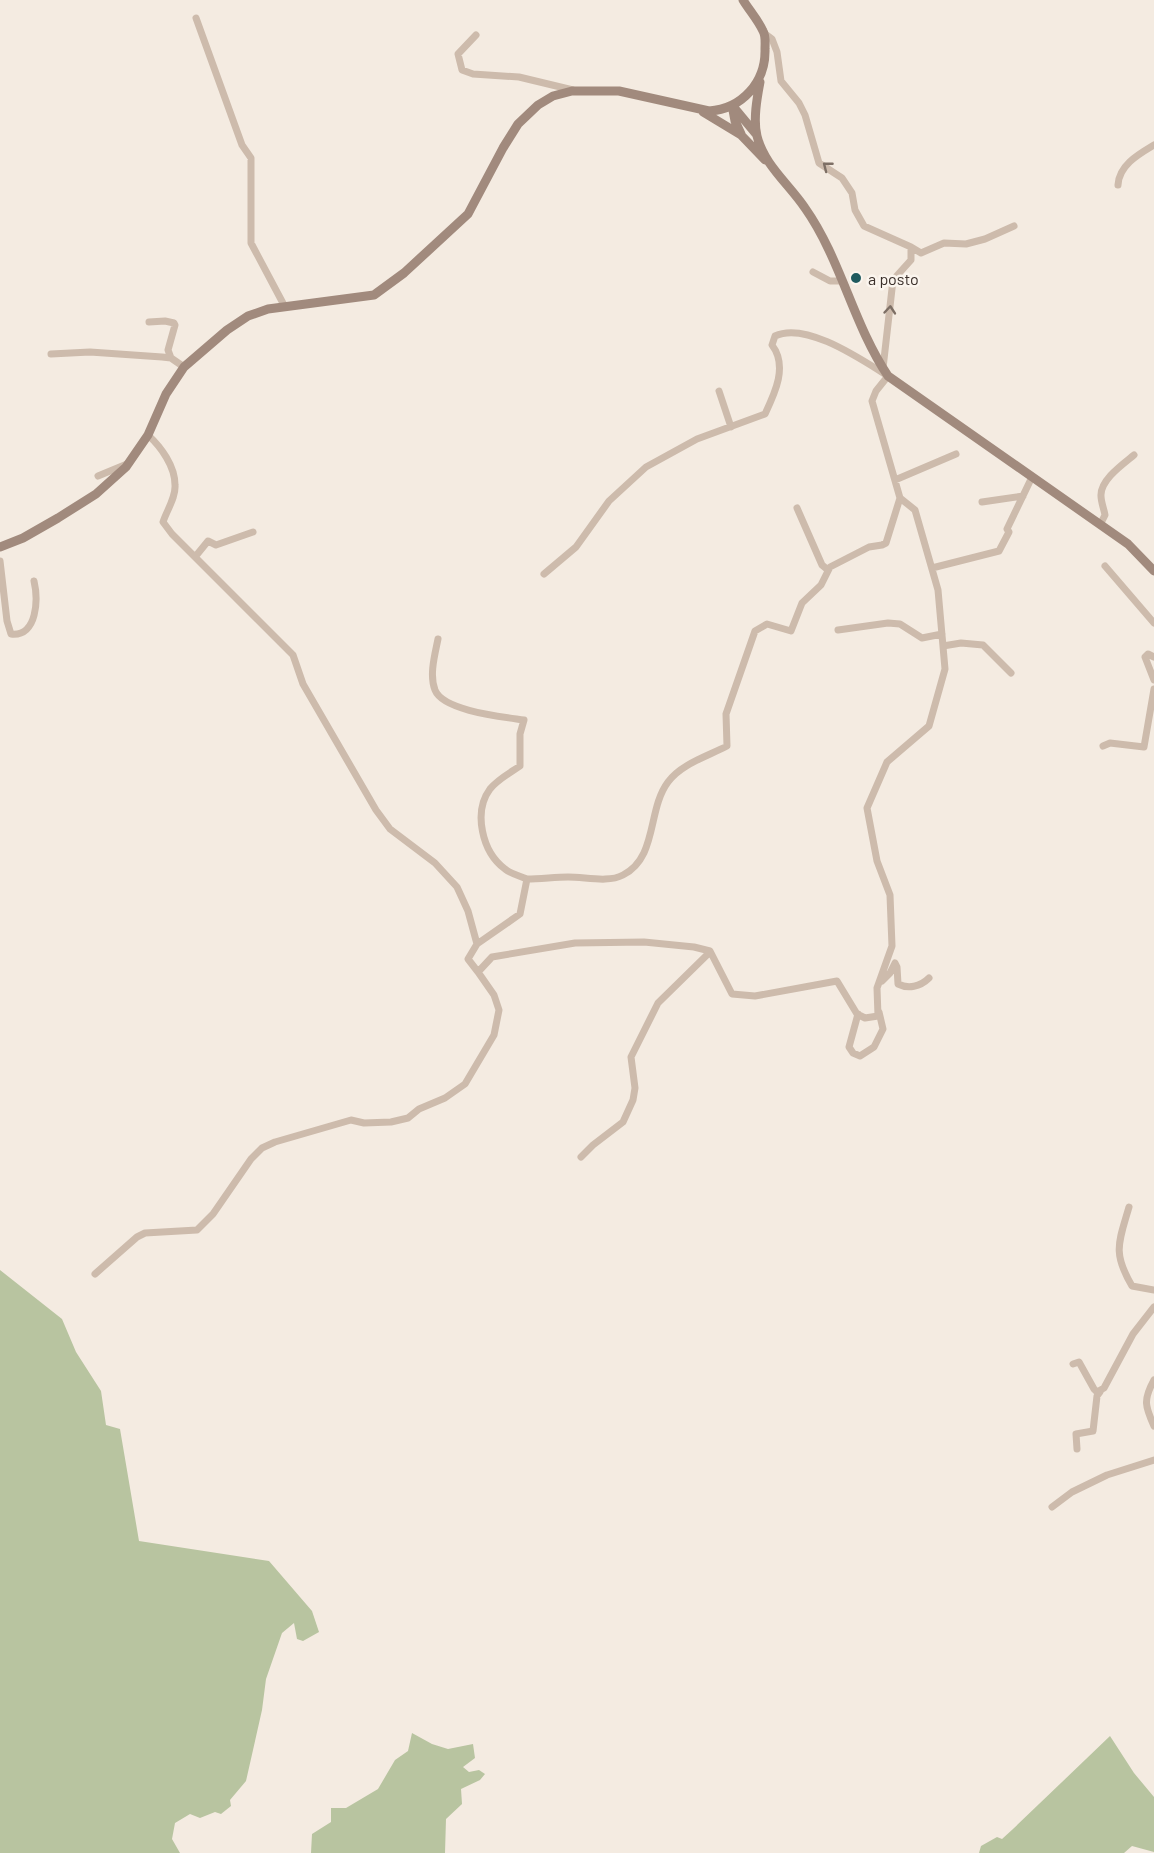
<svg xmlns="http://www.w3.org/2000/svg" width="1154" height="1853" font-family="Barlow,sans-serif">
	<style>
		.green { fill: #b8c4a0 }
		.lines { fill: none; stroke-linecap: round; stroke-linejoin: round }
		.street { stroke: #cdbbac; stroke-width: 7 }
		.secondary { stroke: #a18a7d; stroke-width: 9 }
		.oneway { stroke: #7d6f65 }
		.poi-dot { fill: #1f5a5e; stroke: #fbf5ee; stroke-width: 2 }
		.labels { text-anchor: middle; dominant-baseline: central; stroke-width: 5; stroke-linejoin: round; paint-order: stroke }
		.poi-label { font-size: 16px; fill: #3b302b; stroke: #fbf5ee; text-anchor: start }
	</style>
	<rect width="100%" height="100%" fill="#f4ebe1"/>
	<!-- green -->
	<path class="green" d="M0 1270 62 1319 76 1352 101 1391 106 1425 120 1429 139 1541 269 1561 312 1611 319 1632 303 1641 297 1639 294 1623 282 1633 266 1679 262 1710 246 1781 230 1800 231 1806 221 1814 215 1812 200 1818 190 1814 175 1823 172 1839 180 1853H0Z
		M412 1733 432 1744 448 1749 473 1744 475 1758 463 1767 469 1772 479 1770 485 1774 480 1780 461 1789 462 1804 446 1819 445 1853H311L312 1834 331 1822V1808H346L378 1789 395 1760 408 1751Z
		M1110 1736 1134 1773 1154 1797V1852L1132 1846 1124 1853H979L981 1846 997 1837 1002 1839 1013 1829Z"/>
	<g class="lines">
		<!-- street -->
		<path class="street" d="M196 18 242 145 251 158V243L285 307
			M764 33 772 39 777 52 781 81 799 103 805 115 819 163 842 178 852 193 855 210 864 226 911 247V260L893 280 883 368
			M476 35 458 54 462 70 473 74 519 77 573 90
			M1118 185C1119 165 1139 154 1154 145
			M911 247 921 253 944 243 966 244 985 239 1014 226
			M813 272 830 281H841
			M149 322 165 321 174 323 175 325 168 350 171 358
			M51 354 90 352 162 357 171 358 184 367
			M719 391 731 427
			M148 435C161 447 175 466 175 485 176 497 167 510 163 522L172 534 293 655 303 684 376 810 390 829 435 863 457 887 468 911 477 944
			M98 476 127 464
			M895 480 956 454
			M982 502 1023 496
			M797 508 822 565 828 570
			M1100 525 1105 515C1104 509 1101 502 1101 496 1100 480 1123 464 1134 455
			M195 557 208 541 216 545 253 532
			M0 561 7 621 11 634C38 637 38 598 34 581
			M1105 566 1154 623
			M932 568 999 551 1009 532 1007 529 1032 477
			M544 574 576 547 609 501 646 467 697 439 765 414C775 393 788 366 772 345L775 336C806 321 862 360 888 376L876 391 872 401 900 498 886 543 882 545 869 547 830 567 821 585 802 603 791 631 767 624 755 631 726 714 727 746C708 756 681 764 668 782 647 810 658 857 623 875 608 883 586 877 568 877 555 877 541 879 527 879L520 914 477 944 468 959 478 972 492 957 575 943 644 942 694 947 710 951 732 994 755 996 837 981 857 1014 865 1018 878 1016 877 988 892 946 890 895 877 861 867 808 887 762 929 726 945 669 938 590 915 510 900 498
			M838 630 888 623 900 624 922 638 942 634
			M438 639C435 654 429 675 435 690 443 711 504 717 524 720L520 734V766C510 773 498 779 490 789 473 812 482 852 505 869 511 874 520 876 527 879
			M943 646 961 643 983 645 1011 673
			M1154 657 1148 654 1145 657 1154 680
			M1103 746 1110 743 1144 747 1154 689
			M882 981 890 973 895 963 897 967 898 984C908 989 920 987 929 978
			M858 1014 849 1047 853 1053 860 1056 874 1047 883 1029 879 1012
			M581 1157 593 1145 623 1122 633 1100 635 1088 631 1057 658 1003 710 952
			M1129 1207C1119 1242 1112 1252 1132 1286L1154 1290
			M95 1274 137 1237 145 1233 197 1230 213 1214 251 1159 262 1148 275 1142 351 1120 364 1123 391 1122 408 1118 419 1109 445 1098 465 1084 494 1035 499 1010 494 995 478 972
			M1073 1364 1079 1362 1094 1389 1097 1392 1104 1388 1133 1334 1154 1307
			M1154 1380C1143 1400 1145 1406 1154 1426
			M1077 1449 1076 1434 1093 1431 1097 1396 1100 1392
			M1052 1507 1072 1492 1107 1475 1154 1460"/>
		<!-- secondary -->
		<path class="secondary" d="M760 82C757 98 753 120 757 136 764 165 789 184 805 208 841 259 853 324 888 376L1128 544 1154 571
			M703 112 741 135 765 160
			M741 134 735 121 732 105 756 134
			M0 547 23 538 58 518 96 494 126 467 148 435 166 394 184 367 227 330 248 316 268 309 374 295 404 273 468 214 503 148 518 124 538 105 553 96 572 91H619L709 111C742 109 766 82 765 49 765 44 766 36 763 31 758 20 749 10 743 0"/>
	</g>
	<!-- one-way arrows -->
	<defs><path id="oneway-chevron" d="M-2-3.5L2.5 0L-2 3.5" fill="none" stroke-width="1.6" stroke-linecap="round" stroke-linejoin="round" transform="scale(1.5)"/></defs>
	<g class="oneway">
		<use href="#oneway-chevron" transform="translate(827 166) rotate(-142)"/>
		<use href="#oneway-chevron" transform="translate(890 310) rotate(-85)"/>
	</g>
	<!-- markers -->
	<circle class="poi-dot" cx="856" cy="278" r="6"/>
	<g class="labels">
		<!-- poi labels -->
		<g class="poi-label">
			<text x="868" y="278">a posto</text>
		</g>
	</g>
</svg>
